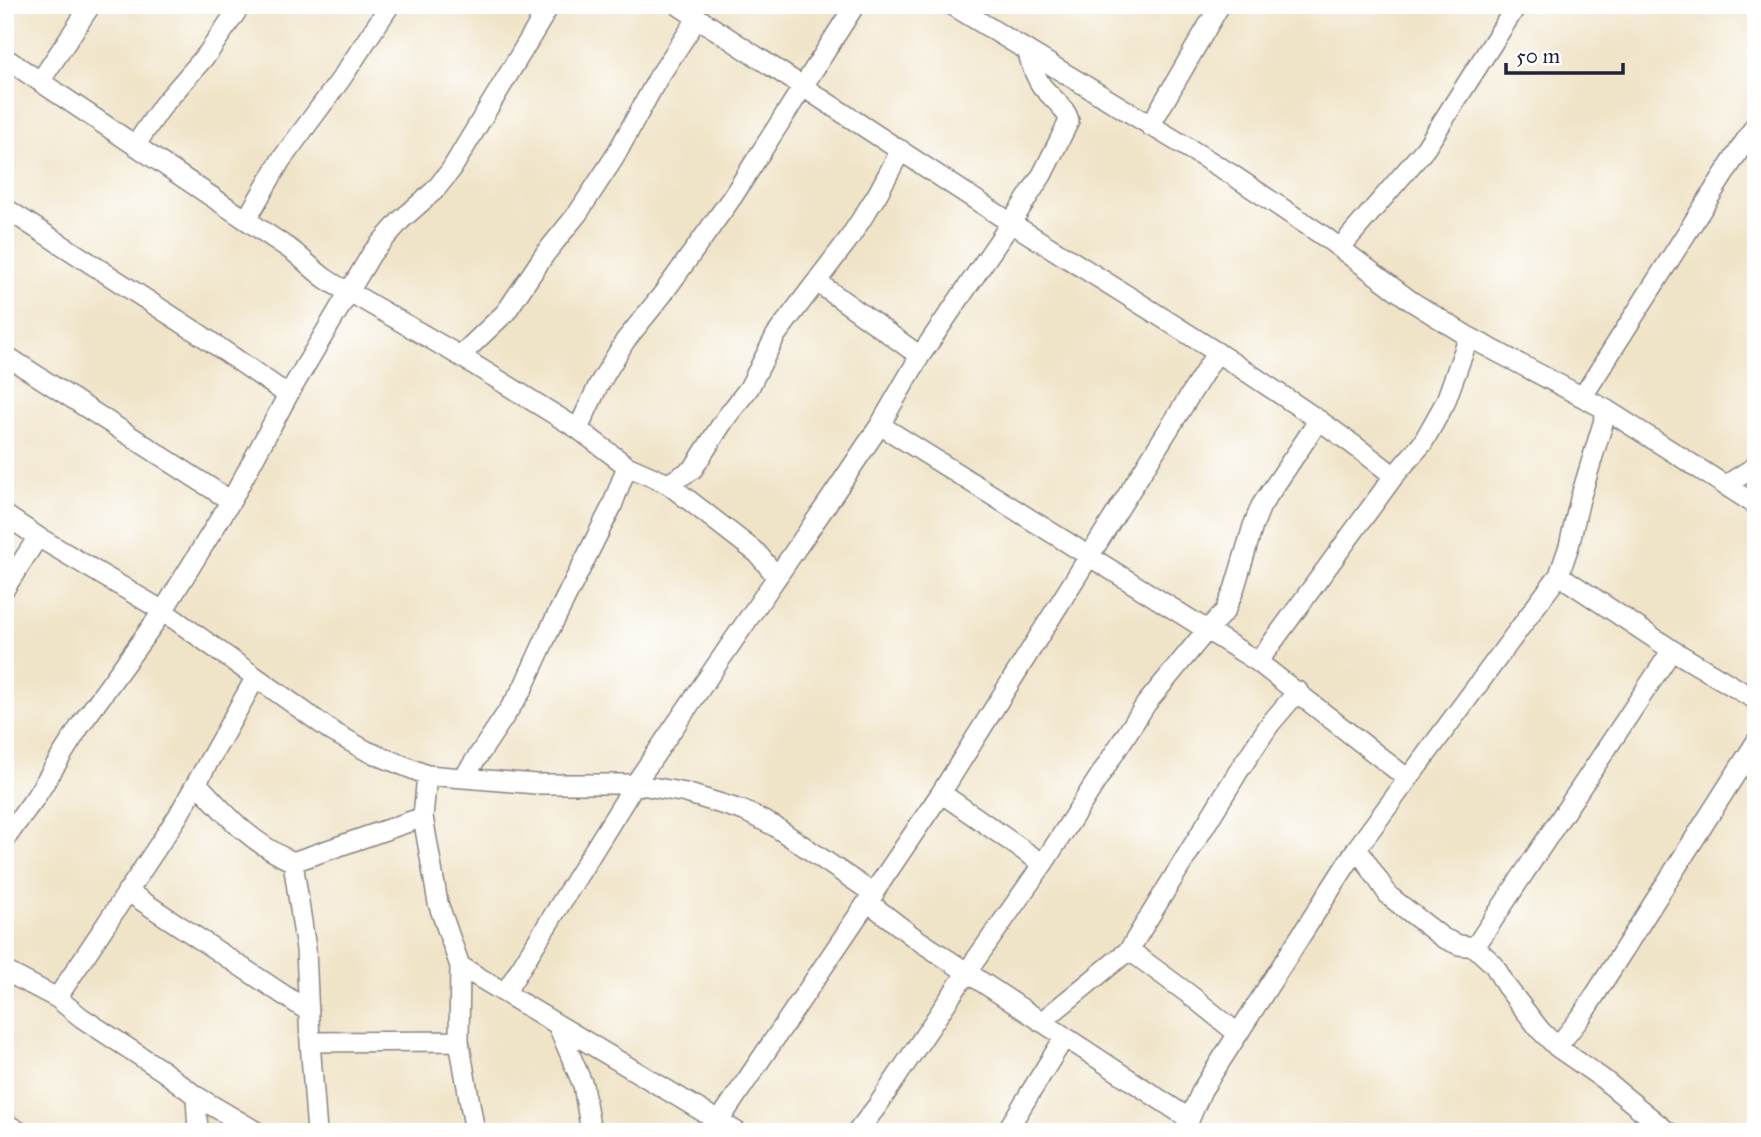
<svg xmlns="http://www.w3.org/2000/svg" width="1761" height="1137" font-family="'IM FELL Great Primer',serif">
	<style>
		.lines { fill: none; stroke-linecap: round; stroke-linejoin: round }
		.minor-casing { stroke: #898382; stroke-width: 22 }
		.minor { stroke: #fff; stroke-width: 19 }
	</style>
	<rect width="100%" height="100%" fill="#fff"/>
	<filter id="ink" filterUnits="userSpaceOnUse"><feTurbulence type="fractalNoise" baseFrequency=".0143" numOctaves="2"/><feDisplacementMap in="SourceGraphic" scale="14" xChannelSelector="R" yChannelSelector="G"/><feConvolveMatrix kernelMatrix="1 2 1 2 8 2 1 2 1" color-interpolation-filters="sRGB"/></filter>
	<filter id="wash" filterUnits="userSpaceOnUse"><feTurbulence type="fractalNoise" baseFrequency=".00686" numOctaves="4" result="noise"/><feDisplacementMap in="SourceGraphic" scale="28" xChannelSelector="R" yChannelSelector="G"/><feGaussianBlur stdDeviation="1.57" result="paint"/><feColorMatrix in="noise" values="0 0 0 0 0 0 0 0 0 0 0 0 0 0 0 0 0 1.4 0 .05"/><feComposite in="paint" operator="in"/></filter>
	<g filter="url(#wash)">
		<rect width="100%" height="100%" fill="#f0e4c8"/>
	</g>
	<g filter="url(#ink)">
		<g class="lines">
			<defs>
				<path id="minor" d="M678 5 1011 223 1042 175 1069 121C1067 108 1049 96 1041 85 1034 74 1031 65 1028 53
					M952 5 1231 174 1325 237 1411 301 1469 337 1607 410 1756 505
					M5 58 294 252C312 267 325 282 348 291L460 356 578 429 627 466 668 484 757 553 777 577
					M41 80 91 5
					M1150 126 1220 5
					M136 144 163 105 208 53 241 5
					M5 208 201 335 288 395
					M246 220 281 160 341 79 390 5
					M1340 248 1425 149 1517 5
					M817 282 920 356
					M5 355 231 501
					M460 356 506 312 545 254 578 213 614 158 658 78 697 19
					M1583 396 1756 124
					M880 425 1258 662 1408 779
					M578 429 598 386 625 341 662 295 733 196 855 5
					M668 484 693 469 725 419 749 388 776 335 848 240 877 195 901 150
					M1726 485 1756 466
					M5 515 38 537 163 611 333 732 367 751 427 775 536 784H635L686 793 744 811 774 826 874 894
					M1559 575 1672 650 1756 700
					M5 588 38 537
					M1258 662 1394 476 1422 444 1445 403 1469 337
					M427 775 423 817 438 903 460 966 459 1041 475 1132
					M464 777 522 690 548 633 612 506 627 466
					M197 783C228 817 250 842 293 862L423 817
					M941 793 1043 864
					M5 839 35 798 82 723 163 611 231 501 288 395 372 253 401 220 435 190 451 170 550 5
					M1357 848 1389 896 1443 938 1459 945 1475 947 1494 965 1506 986 1540 1030 1557 1047 1603 1079 1668 1132
					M293 862 306 949 310 1042 317 1132
					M127 891 308 1011
					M868 902 915 938 1188 1118
					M1475 947 1672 650
					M1129 950 1190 995 1237 1033
					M460 966 737 1132
					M5 971 57 998 82 1018 163 1071 196 1096 257 1132
					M505 993 635 784 831 498 880 425 920 356 1011 223C1091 273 1171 322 1250 374 1299 407 1349 439 1394 476
					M57 998 178 816 256 677
					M1041 1022 1129 950 1238 772 1270 724 1298 691
					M558 1026 583 1085 591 1132
					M310 1042 459 1041
					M1557 1047 1581 1017 1756 742
					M196 1096 198 1132
					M719 1121 941 793 1217 352
					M5 1123 20 1132
					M857 1132 878 1105 967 972 1043 864 1146 704 1206 631 1225 611 1234 590 1253 526 1261 506 1319 420
					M1006 1132 1064 1038
					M1184 1132 1202 1090 1357 848 1559 575 1569 546 1580 499 1607 410"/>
			</defs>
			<!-- minor casing -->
			<use href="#minor" class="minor-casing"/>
			<!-- minor -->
			<use href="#minor" class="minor"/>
		</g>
	</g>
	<!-- margin -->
	<rect width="1761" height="1137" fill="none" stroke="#fff" stroke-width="28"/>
	<!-- scale -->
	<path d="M1506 63v10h117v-10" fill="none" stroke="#22223b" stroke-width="3.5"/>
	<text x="1516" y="63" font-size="21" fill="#22223b" stroke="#ffffff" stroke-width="5" paint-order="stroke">50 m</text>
</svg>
